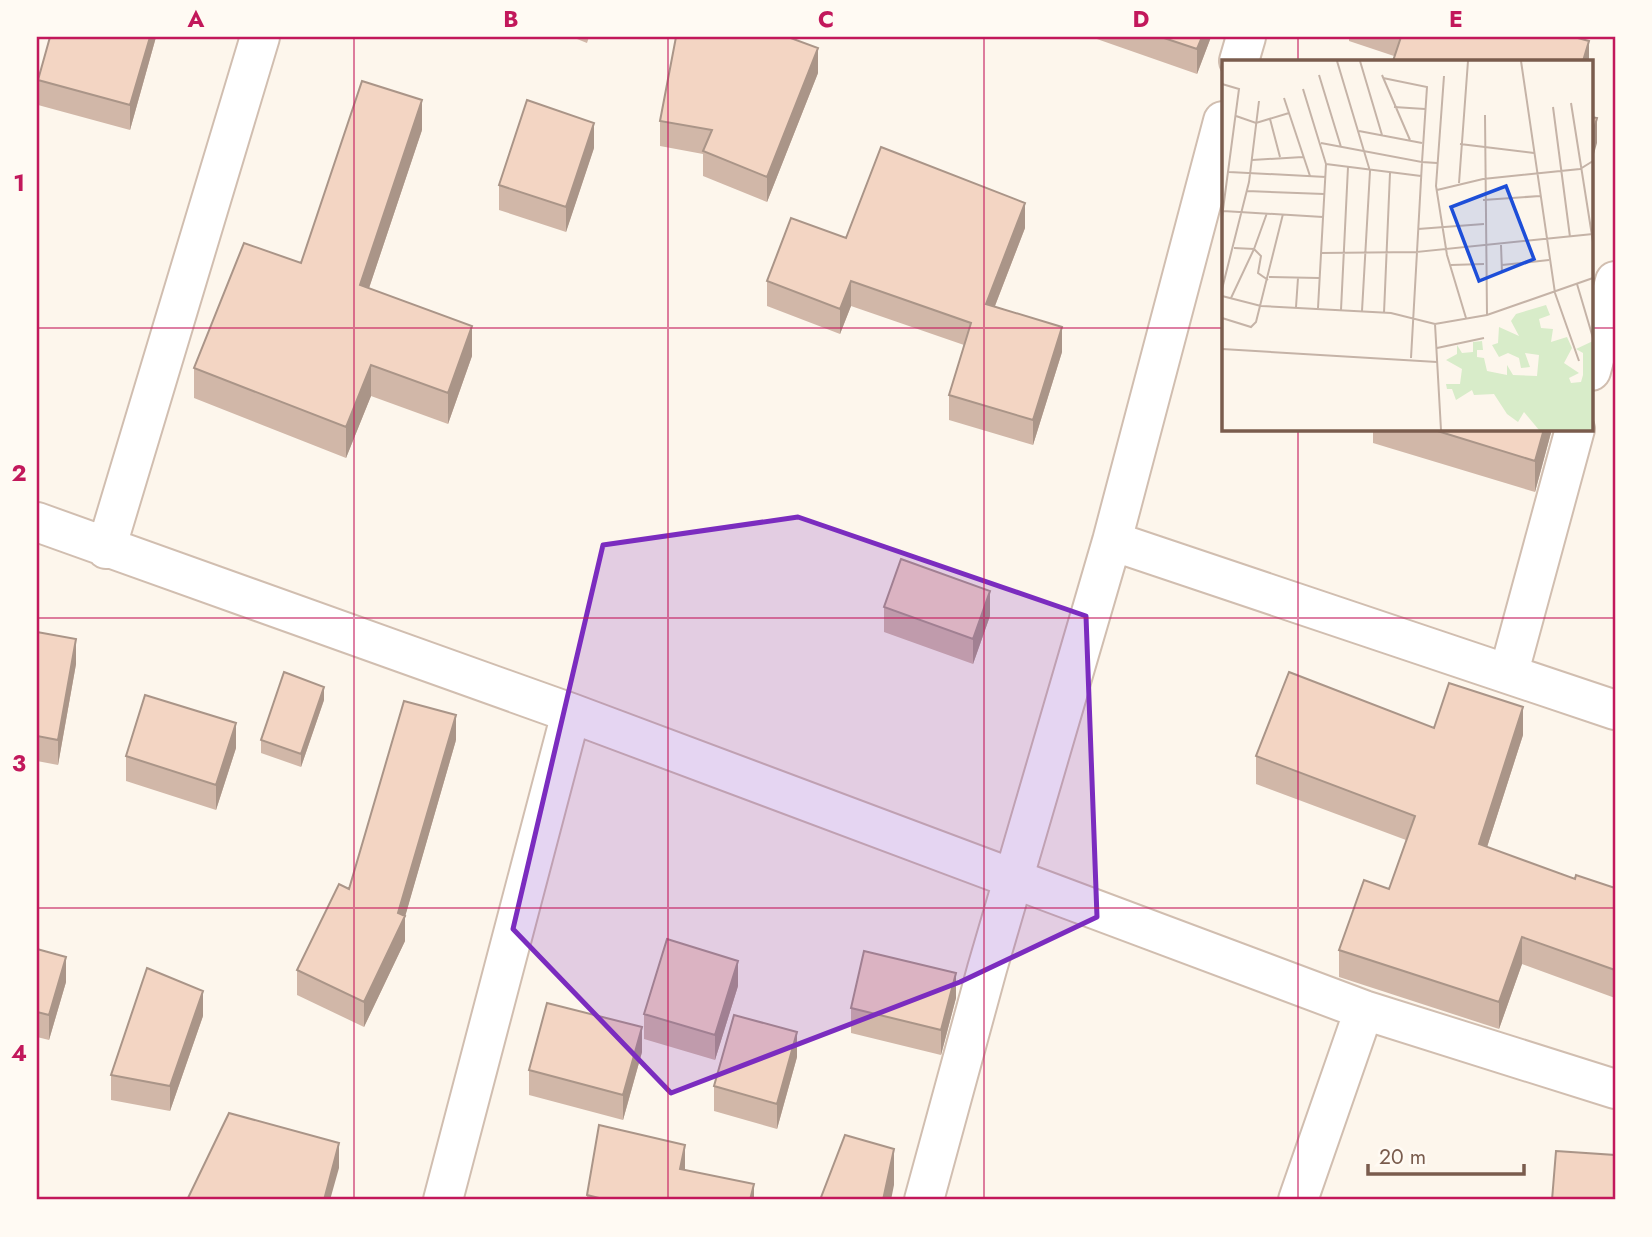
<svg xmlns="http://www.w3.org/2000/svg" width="1652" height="1237" font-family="Jost,sans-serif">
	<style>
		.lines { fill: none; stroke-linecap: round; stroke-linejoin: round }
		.street-casing { stroke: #d1beb0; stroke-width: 42 }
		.street { stroke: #fff; stroke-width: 38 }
		.wall { fill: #d1b7a8 }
		.shaded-wall { fill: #aa9588 }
		.building { fill: #f3d5c3; stroke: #aa9588; stroke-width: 2 }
		.marked { fill: #7b2cbf; fill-opacity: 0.2; stroke: #7b2cbf; stroke-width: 5; stroke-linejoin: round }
		.grid { fill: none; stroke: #c2185b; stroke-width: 2; stroke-opacity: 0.55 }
		.inset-road { fill: none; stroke: #c5b3a7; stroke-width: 2 }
		.view { fill: #1d4ed8; fill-opacity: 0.15; stroke: #1d4ed8; stroke-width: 3.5 }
		.inset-edge { fill: none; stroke: #7a5c4d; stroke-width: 3.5 }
		.neatline { fill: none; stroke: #c2185b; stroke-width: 2.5 }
		.grid-label { font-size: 23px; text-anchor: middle; font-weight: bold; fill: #c2185b }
	</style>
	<rect width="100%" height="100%" fill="#fdf6ec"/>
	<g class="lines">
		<defs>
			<path id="street" d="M1239 61 1246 37
				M1591 371 1615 281
				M37 522 571 713 1364 1010 1615 1089
				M1112 541 1615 710
				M106 549 260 37
				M1509 672 1575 429
				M443 1200 571 713
				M924 1200 987 969 1112 541 1223 121
				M1298 1200 1364 1010"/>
		</defs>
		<!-- street casing -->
		<use href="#street" class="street-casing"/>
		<!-- street -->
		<use href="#street" class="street"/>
	</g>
	<!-- wall -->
	<path class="wall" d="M50 37H156L130 130 38 105V80Z
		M572 37H589L587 43Z
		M1094 37H1211L1197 74 1094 38Z
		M1349 37H1574L1589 61 1394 56 1349 41Z
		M818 73 767 202 703 176V154L660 146V121Z
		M422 130 369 288 472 356 448 424 371 396 346 458 194 398V368L301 263Z
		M594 148 566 232 499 210V185Z
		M1025 228 995 306 1062 352 1033 445 949 420V395L964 345 851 306 840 334 767 306V281L846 238Z
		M1373 429H1552L1535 492 1373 443Z
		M884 607 990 616 973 664 884 632Z
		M37 632 76 664 58 765 37 761Z
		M324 700 301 767 261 753V740Z
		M1434 728 1523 735 1487 847 1575 879 1615 888V998L1522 964 1499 1029 1339 977V950L1389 889 1406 840 1256 784V756Z
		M456 740 405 916V941L364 1027 297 995V970L349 889Z
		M236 748 216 810 126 781V756Z
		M37 949 66 982 49 1040 37 1037Z
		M738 986 715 1060 644 1039V1014Z
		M956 998 941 1055 851 1033V1008Z
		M203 1016 170 1111 111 1100V1075Z
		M642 1052 623 1120 529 1095V1070Z
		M797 1057 777 1129 714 1111V1086Z
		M685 1170 754 1200H587V1195Z"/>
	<!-- shaded-wall -->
	<path class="shaded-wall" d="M150 37H156L130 130V105Z
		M1202 37H1211L1197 74V49Z
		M1589 41V61H1583Z
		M818 48V73L767 202V177Z
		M422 100V130L360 315V285Z
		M1597 118V143L1591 165V140Z
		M594 123V148L566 232V207Z
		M1025 203V228L986 329V304Z
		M851 281V306L840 334V309Z
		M472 326V356L448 424V393Z
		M1062 327V352L1033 445V420Z
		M371 365V396L346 458V427Z
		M1544 429H1552L1535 492V461Z
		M990 591V616L973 664V639Z
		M76 639V664L58 765V740Z
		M324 687V700L301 767V754Z
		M1523 707V735L1479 872V844Z
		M456 715V740L405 917V941L364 1027V1002L398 913Z
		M236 723V748L216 810V785Z
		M1522 937V964L1499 1029V1002Z
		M66 957V982L49 1040V1015Z
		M738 961V986L715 1060V1035Z
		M956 973V998L941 1055V1030Z
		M203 991V1016L170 1111V1086Z
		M642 1027V1052L623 1120V1095Z
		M797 1032V1057L777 1129V1104Z
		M339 1143V1168L330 1200H324Z
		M685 1145V1170L680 1169Z
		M894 1149V1185L891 1200H883Z
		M754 1184V1200H750Z"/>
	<!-- building -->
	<path class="building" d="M50 37H150L130 105 38 80Z
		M676 37H788L818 48 767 177 703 151 712 130 660 121Z
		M1161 37H1202L1197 49Z
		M1401 37H1574L1589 41 1583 61H1393Z
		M362 81 422 100 360 285 472 326 448 393 371 365 346 427 194 368 244 243 301 263Z
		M527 100 594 123 566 207 499 185Z
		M1591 117 1597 118 1591 140Z
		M881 147 1025 203 986 304 1062 327 1033 420 949 395 971 323 851 281 840 309 767 281 791 218 846 238Z
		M1431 429H1544L1535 461Z
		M901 559 990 591 973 639 884 607Z
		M37 632 76 639 58 740 37 736Z
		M284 672 324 687 301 754 261 740Z
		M1289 672 1434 728 1449 683 1523 707 1479 844 1575 879 1576 875 1615 888V970L1522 937 1499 1002 1339 950 1364 880 1389 889 1415 816 1256 756Z
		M145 695 236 723 216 785 126 756Z
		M404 701 456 715 398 913 405 916 364 1002 297 970 339 884 349 889Z
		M667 939 738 961 715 1035 644 1014Z
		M37 949 66 957 49 1015 37 1012Z
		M864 951 956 973 941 1030 851 1008Z
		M147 968 203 991 170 1086 111 1075Z
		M547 1003 642 1027 623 1095 529 1070Z
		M734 1015 797 1032 777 1104 714 1086Z
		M229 1113 339 1143 324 1200H187Z
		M599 1125 685 1145 680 1169 754 1184 750 1200H607L587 1195Z
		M845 1135 894 1149 883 1200H820Z
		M1556 1151 1615 1155V1200H1552Z"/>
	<!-- marked area -->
	<path class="marked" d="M798 517 1086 616 1097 917 960 982 671 1093 513 929 603 545Z"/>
	<!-- grid -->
	<path class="grid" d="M354 37V1200M668 37V1200M984 37V1200M1298 37V61M37 328H1223M1591 328H1615M1298 429V1200M37 618H1615M37 908H1615"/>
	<!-- overview -->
	<g transform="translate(1222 60)">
		<rect width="371" height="371" fill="#fdf6ec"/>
		<path d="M324 245 328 255 317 259 319 268 331 269 329 282 345 277 350 288 342 303 357 313 347 318 349 323 359 322 361 315V293L354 289 371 281V370H317L302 352 296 362 285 354 272 334 252 335 250 330 234 340 230 329H225L224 324H238L240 309 224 300 235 294V285L240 293 251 292V282L260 281 261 290H255V297L262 298 265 311 285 315V305L291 315 315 316 317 295 303 293 308 307 299 308 297 298 286 293 277 297 270 285 276 283 277 267 297 276 289 261 294 254Z" fill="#d8ecc9"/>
		<path class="inset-road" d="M115 1 148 111 140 251M138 1 160 75M299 1 333 233 357 301M97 15 119 87M160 15 188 80M222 16 214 126 225 195 244 258M161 18 205 27 200 102 215 103M0 24 17 29 0 157M81 29 104 104 96 248M62 38 88 116M349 43 371 182M172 47 203 49M331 47 348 177M263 55 265 255M14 56 34 63 67 53M48 59 58 97M137 71 200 83M99 83 200 102 195 192 371 174M238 84 312 93M30 100 81 97M104 104 199 116M7 112 104 117M237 123 246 1M215 130 261 119 358 109 371 101M25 131 102 134M261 140 318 136M1 151 101 157M196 169 262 164M279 185 280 212M12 188 32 189 45 153M99 193 195 192 189 298M229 205 262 204M280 205 327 200M47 217 97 218M355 224 371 278M0 229 27 122 37 41M0 236 39 246 169 253 213 264 265 255 371 218M9 238 32 189 39 196 36 213 46 220M74 247 76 218M119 250 126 107M162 253 168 113M0 258 29 267 34 262 61 154M213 264 219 370M215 288 262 278M0 289 215 302"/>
		<path class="view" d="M284 126 312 199 257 221 229 147Z"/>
		<rect width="371" height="371" class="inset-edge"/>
	</g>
	<!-- border -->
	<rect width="1652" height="1237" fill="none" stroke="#fffaf3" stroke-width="77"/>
	<!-- scale -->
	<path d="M1368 1164v10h156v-10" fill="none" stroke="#7a5c4d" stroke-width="3.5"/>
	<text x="1379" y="1164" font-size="21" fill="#7a5c4d" stroke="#fffaf3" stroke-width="5" paint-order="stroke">20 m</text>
	<rect x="38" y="38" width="1576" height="1160" class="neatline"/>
	<g class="grid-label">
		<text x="196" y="27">A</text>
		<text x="511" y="27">B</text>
		<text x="826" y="27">C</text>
		<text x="1141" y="27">D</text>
		<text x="1456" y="27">E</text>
		<text x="19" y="191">1</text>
		<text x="19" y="481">2</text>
		<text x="19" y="771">3</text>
		<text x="19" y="1061">4</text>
	</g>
</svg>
